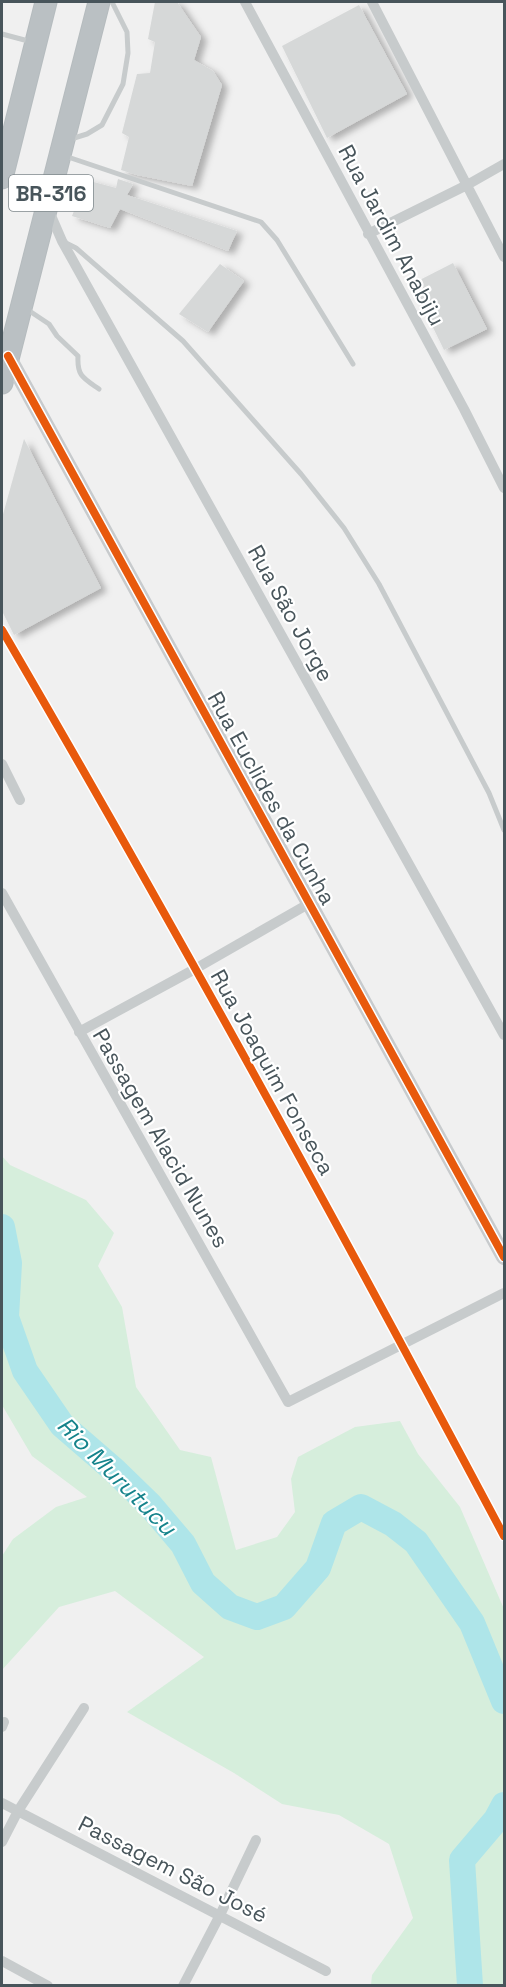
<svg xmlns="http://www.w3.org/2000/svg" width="506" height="1987" font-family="'Space Grotesk',sans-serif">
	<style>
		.green { fill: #d6eedc }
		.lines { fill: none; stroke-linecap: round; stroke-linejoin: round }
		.river { stroke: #aee5e9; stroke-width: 26 }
		.building { fill: #d6d8d8; filter: url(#shadow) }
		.highway-casing { stroke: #b5bbbe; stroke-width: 23 }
		.lane { stroke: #c7cbcc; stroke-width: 5 }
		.street { stroke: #c7cbcc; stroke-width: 10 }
		.secondary { stroke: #c8cbcd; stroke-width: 16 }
		.highway { stroke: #bac0c3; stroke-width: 21 }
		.cycleway-casing { stroke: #fff; stroke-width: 11 }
		.cycleway { stroke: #e8590c; stroke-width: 8 }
		.labels { text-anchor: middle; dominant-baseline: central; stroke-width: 4.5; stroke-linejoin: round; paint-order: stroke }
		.shield { fill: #fff; stroke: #7f888c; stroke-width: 1.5 }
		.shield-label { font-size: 21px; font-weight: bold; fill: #48555b }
		.street-label { font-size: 22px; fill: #48555b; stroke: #fff }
		.water-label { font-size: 24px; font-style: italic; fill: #15838b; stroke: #fff }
	</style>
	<defs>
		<filter id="shadow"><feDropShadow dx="6" dy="3.5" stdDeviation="3" flood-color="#0004"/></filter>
	</defs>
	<rect width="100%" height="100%" fill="#f0f0f0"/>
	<!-- green -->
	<path class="green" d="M2 1156 10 1165 86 1200 114 1233 98 1266 122 1307 136 1387 180 1450 211 1457 236 1550 277 1537 295 1512 291 1479 298 1457 355 1427 400 1421 418 1454 460 1507 504 1609V1985H371L372 1975 413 1918 389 1844 339 1815 282 1804 234 1773 127 1712 204 1657 115 1591 59 1607 2 1670V1556L13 1539 56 1507 87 1497 32 1456 2 1405Z"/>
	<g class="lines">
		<!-- river -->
		<path class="river" d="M2 1227 9 1263 6 1317 25 1371 62 1425 114 1470 149 1504 183 1544 203 1583 230 1607 257 1617 284 1607 318 1568 334 1523 361 1507 393 1524 416 1542 472 1623 504 1701
			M470 1986 462 1860 496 1820 504 1805"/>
	</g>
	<!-- building -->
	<path class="building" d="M155 2H177L201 37 194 60 213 71 222 85 192 186 137 175 121 170 129 137 122 133 137 74 150 73 155 42 148 39Z
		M359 5 407 94 327 138 282 46Z
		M118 179 133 184 127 195 237 231 228 251 120 209 110 228 72 216 86 180 116 188Z
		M453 263 487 329 444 350 412 284Z
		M220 264 244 281 208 332 179 314Z
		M24 439 101 588 14 635 2 611V518Z"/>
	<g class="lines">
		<defs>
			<path id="highway" d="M2 178 46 2
				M2 383 99 2"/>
		</defs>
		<!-- highway casing -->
		<use href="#highway" class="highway-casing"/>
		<!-- lane -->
		<path class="lane" d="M2 34 32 42
			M71 139 87 134 102 125 123 84 128 53 127 32 112 2
			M65 156 261 222 277 240 353 364
			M66 243 76 248 183 341 301 474 344 528 379 584 489 793 504 830
			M25 308 49 324 57 336 78 356C77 376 83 378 99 389"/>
		<!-- street -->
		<path class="street" d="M245 2 464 409 504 488
			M372 2 504 257
			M49 211 62 241 504 1035
			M368 234 467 185 504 164
			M2 630C176 928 342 1231 504 1536
			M2 764 20 800
			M2 893 288 1402 504 1293
			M79 1032 195 969 310 903
			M2 1727 4 1722
			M2 1803 326 1971
			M2 1842 18 1811 84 1708
			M2 1961 48 1986
			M183 1986 220 1915 256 1840"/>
		<!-- secondary -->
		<path class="secondary" d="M8 356 504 1257"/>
		<!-- highway -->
		<use href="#highway" class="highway"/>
		<defs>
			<path id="cycleway" d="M8 356 504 1257
				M2 630C176 928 342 1231 504 1536"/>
		</defs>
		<!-- cycleway casing -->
		<use href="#cycleway" class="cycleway-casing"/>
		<!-- cycleway -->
		<use href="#cycleway" class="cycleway"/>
	</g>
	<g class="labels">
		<!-- shield labels -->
		<rect class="shield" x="9" y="175" width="84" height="36" rx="4.5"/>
		<g class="shield-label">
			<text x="51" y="193">BR-316</text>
		</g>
		<!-- street labels -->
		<g class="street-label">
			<text transform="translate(392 235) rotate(62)">Rua Jardim Anabiju</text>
			<text transform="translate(291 613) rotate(61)">Rua São Jorge</text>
			<text transform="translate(272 798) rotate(61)">Rua Euclides da Cunha</text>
			<text transform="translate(273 1072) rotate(61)">Rua Joaquim Fonseca</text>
			<text transform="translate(161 1138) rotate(60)">Passagem Alacid Nunes</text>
			<text transform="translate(173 1869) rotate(27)">Passagem São José</text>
		</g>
		<!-- water labels -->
		<g class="water-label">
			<text transform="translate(117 1476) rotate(45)">Rio Murutucu</text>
		</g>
	</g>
	<!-- border -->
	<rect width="506" height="1987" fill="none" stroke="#48555b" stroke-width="6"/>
</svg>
